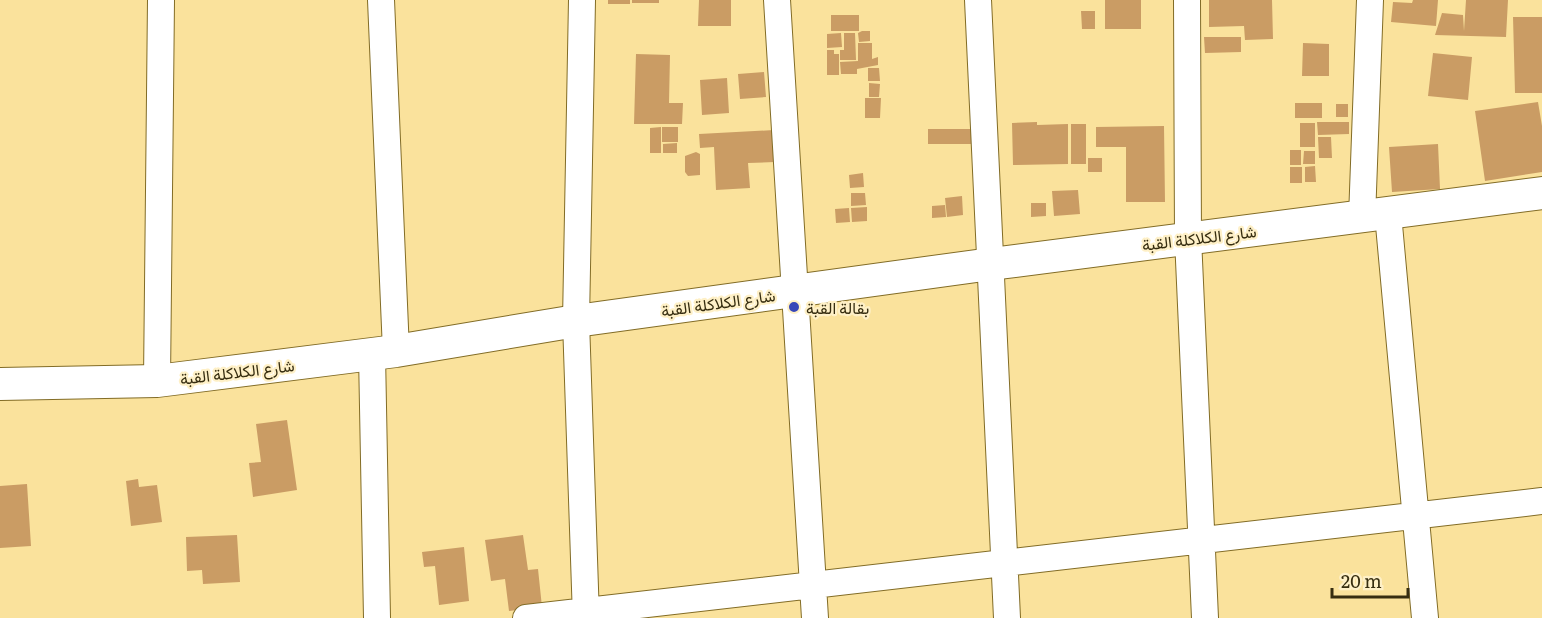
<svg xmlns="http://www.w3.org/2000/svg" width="1542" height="618" font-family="Literata,Vazirmatn,serif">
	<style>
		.building { fill: #ca9c64 }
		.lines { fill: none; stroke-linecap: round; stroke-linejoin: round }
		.minor-casing { stroke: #826c26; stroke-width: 28 }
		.tertiary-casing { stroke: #826c26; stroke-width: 34 }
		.minor { stroke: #fff; stroke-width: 26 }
		.tertiary { stroke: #fff; stroke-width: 32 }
		.poi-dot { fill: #3646b8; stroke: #fef0c7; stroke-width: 2 }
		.labels { text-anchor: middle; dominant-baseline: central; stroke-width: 4.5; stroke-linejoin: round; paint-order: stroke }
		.street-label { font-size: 16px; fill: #362d10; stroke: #fef0c7 }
		.poi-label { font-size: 16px; fill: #362d10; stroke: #fef0c7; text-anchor: start }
	</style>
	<rect width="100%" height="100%" fill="#fae29c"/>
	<!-- building -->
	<path class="building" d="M608 0H630V4H608Z
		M632 0H659V3H632Z
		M699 0H731V26H698Z
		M1105 0H1141V29H1105Z
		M1209 0H1272L1273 39 1245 40 1244 26 1209 27Z
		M1413 0H1438L1436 26 1391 22 1393 2 1412 3Z
		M1466 0H1508L1506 37 1435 35 1442 13 1463 15 1464 31Z
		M1081 11H1095V29H1082Z
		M831 15H859V31H831Z
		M1513 17H1542V93H1515Z
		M862 31H870V41L859 42 858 33Z
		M841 33 842 47 827 48V34Z
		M844 33H855L856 60H840V50H844Z
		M1204 37H1241V52L1205 53Z
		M858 43H872V59L878 57V65L857 69V74H841L840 62 858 61Z
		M1303 43 1329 44V76H1302Z
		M827 50H834V54H839V75H827Z
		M1433 53 1472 57 1468 100 1428 96Z
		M636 54 670 55 669 103H683L682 124H634Z
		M868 68H879L880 81H868Z
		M764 72 766 97 740 99 738 74Z
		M727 78 729 113 702 115 700 80Z
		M869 83 880 84 879 97H869Z
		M865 98H881L880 118H865Z
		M1538 102 1542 126V172L1485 181 1475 111Z
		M1295 103H1322V118H1295Z
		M1336 104H1348V117H1336Z
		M1037 122V125L1068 124V164L1013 165 1012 123Z
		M1317 122H1349V134L1318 135Z
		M1300 123H1315V147H1300Z
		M1071 124H1086V164H1071Z
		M1164 126 1165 202H1126V147H1096V127Z
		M661 127V153H650V128Z
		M662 127H678V142H662Z
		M928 129H972V144H928Z
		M774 130 775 162 748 163 750 188 716 190 714 147 700 148 699 134Z
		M1318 137H1331L1332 158H1319Z
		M677 143V153H663V144Z
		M1438 144 1440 189 1392 192 1389 147Z
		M1290 150H1301V165H1290Z
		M1304 151H1315V164H1303Z
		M696 152 700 154V175L688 176 685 172V156Z
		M1088 158H1102V172H1088Z
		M1315 166 1316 182H1305V167Z
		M1290 167H1302V183H1290Z
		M863 173 864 187 850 188 849 175Z
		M1078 190 1080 214 1054 216 1052 191Z
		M851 193H865L866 205 851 206Z
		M962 196 963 215 947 217 945 198Z
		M1031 203H1046V216L1031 217Z
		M945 205 946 217 932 218V206Z
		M867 207V221L852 222 851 208Z
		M849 208 850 222 836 223 835 209Z
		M287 420 297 490 253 497 249 463 261 462 256 424Z
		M138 479 139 487 157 485 162 522 131 526 126 481Z
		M27 484 31 546 0 548V486Z
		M237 535 240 582 203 584 202 570 187 571 186 537Z
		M523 535 528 570 538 569 542 607 509 611 505 579 491 581 485 540Z
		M464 547 469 601 439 605 435 566 424 567 422 552Z"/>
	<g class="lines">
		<defs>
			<path id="minor" d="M381 0 396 351
				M582 0 576 321 586 618
				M777 0 815 618
				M978 0 1007 618
				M1187 0 1188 238 1205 618
				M1388 214 1425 618
				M1362 218 1370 0
				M372 354 377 618
				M157 381 161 0
				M526 618 1542 501"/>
			<path id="tertiary" d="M0 384 157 381 396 351 576 321 991 264 1542 193"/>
		</defs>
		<!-- minor casing -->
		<use href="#minor" class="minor-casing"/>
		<!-- tertiary casing -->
		<use href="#tertiary" class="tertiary-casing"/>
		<!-- minor -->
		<use href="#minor" class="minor"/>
		<!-- tertiary -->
		<use href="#tertiary" class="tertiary"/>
	</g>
	<!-- markers -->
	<circle class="poi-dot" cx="794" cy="307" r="6"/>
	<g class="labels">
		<!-- street labels -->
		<g class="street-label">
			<text transform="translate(1199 237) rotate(-7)">شارع الكلاكلة القبة</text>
			<text transform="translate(718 302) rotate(-8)">شارع الكلاكلة القبة</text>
			<text transform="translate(237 371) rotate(-7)">شارع الكلاكلة القبة</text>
		</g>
		<!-- poi labels -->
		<g class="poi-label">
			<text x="806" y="307">بقالة القبة</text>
		</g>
	</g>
	<!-- scale -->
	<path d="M1332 588v9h76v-9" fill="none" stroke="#362d10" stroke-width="3"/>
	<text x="1341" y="588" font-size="18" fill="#362d10" stroke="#fef0c7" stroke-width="4.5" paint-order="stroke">20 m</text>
</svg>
